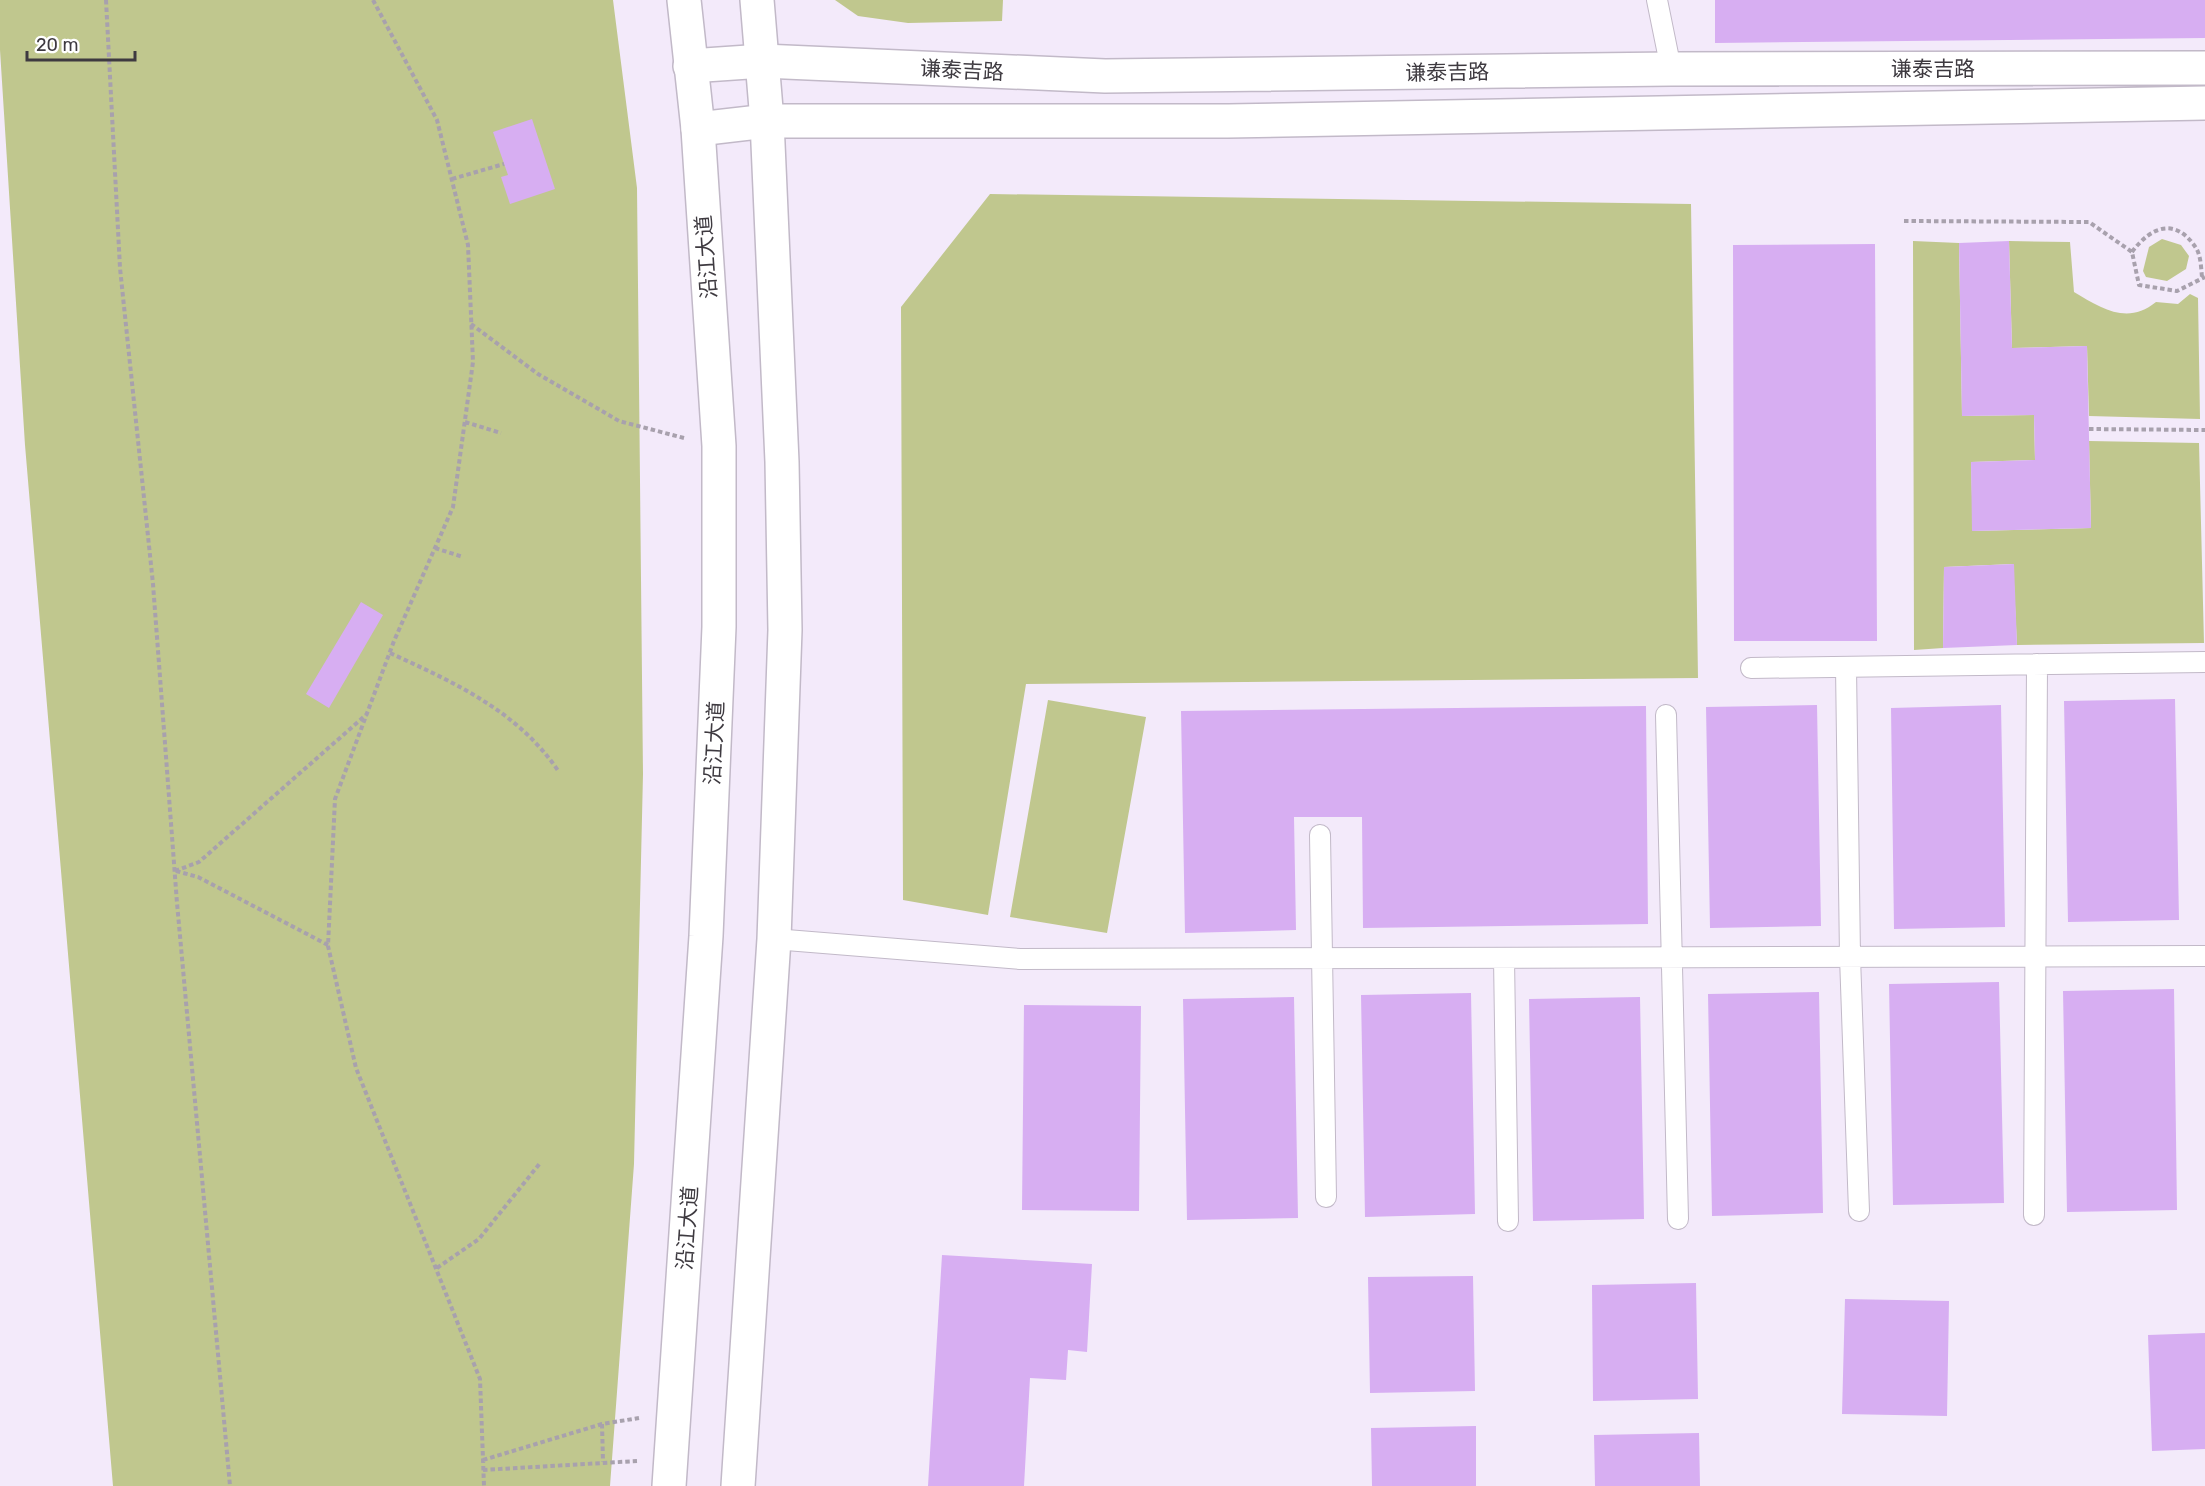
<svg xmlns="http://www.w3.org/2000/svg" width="2205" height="1486" font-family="Rubik,'Noto Sans SC',sans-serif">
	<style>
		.green { fill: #c0c78e }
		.building { fill: #d7aef2 }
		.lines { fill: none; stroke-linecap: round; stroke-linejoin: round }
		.lane-casing { stroke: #c2b9c8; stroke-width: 22 }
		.secondary-casing { stroke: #c2b9c8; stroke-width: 36 }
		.primary-casing { stroke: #c2b9c8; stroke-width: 36 }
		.path { stroke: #a8a1ad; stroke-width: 4; stroke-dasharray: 4.5 3; stroke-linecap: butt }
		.lane { stroke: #fff; stroke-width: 20 }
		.secondary { stroke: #fff; stroke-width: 33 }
		.primary { stroke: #fff; stroke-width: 33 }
		.labels { text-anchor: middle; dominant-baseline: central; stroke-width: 5; stroke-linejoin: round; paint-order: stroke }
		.street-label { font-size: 21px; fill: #3e3a40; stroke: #fff }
	</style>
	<rect width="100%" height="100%" fill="#f3eafa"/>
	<!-- green -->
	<path class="green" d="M0 0H613L637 188 643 774 634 1164 610 1486H113L25 445 0 50Z
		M835 0H1003L1002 21 908 23 858 16Z
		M990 194 1691 204 1698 678 1026 684 988 915 903 900 901 307Z
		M2162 239 2181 245 2189 256 2186 269 2167 281 2146 277 2143 271 2149 247Z
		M1913 241 1959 243 1962 416 2034 415 2035 460 1971 462 1973 531 2091 528 2089 441 2199 443 2204 643 2017 645 2013 564 1944 567 1943 648 1914 650Z
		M2009 241 2070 242 2074 292C2102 309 2128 325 2156 302L2178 304 2190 294 2198 298 2200 419 2089 416 2087 346 2012 348Z
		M1048 700 1146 717 1107 933 1010 917Z"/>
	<!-- building -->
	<path class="building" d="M1715 0H2205V38L1715 43Z
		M532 119 555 189 510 204 501 177 508 175 493 132Z
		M2009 241 2012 348 2087 346 2091 528 1972 531 1971 462 2035 460 2034 415 1962 416 1959 243Z
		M1875 244 1877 641H1734L1733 245Z
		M2014 564 2017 645 1943 648 1944 567Z
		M361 602 383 615 329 708 306 694Z
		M2175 699 2179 920 2068 922 2064 701Z
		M1817 705 1821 926 1710 928 1706 707Z
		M2001 705 2005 927 1894 929 1891 708Z
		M1646 706 1648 924 1363 928 1362 817H1294L1296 930 1185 933 1181 711Z
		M1999 982 2004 1203 1893 1205 1889 984Z
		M2174 989 2177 1210 2067 1212 2063 991Z
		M1819 992 1823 1213 1712 1216 1708 994Z
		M1471 993 1475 1214 1365 1217 1361 995Z
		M1294 997 1298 1218 1187 1220 1183 999Z
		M1640 997 1644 1219 1533 1221 1529 999Z
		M1024 1005 1141 1006 1139 1211 1022 1210Z
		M942 1255 1092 1264 1087 1352 1068 1350 1066 1380 1030 1378 1024 1486H928Z
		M1473 1276 1475 1391 1370 1393 1368 1277Z
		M1696 1283 1698 1399 1593 1401 1592 1285Z
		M1845 1299 1949 1301 1947 1416 1842 1414Z
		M2205 1333V1449L2152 1451 2148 1335Z
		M1476 1426V1486H1372L1371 1428Z
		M1699 1433 1700 1486H1595L1594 1435Z"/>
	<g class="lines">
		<defs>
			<path id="lane" d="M1657 0 1671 69
				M1846 667 1850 957 1859 1211
				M1751 668 2205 662
				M1666 715 1678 1219
				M1320 835 1326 1197
				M774 939 1020 959 2205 956
				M1504 958 1508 1221
				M2034 1215 2037 664"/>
			<path id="secondary" d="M690 66 763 61 1105 76 1671 69 2205 68
				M698 129 767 121H1228L2205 103"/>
			<path id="primary" d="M669 1486 706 936 719 627V446L698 129 684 0
				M738 1486 774 939 785 630 782 462 767 121 757 0"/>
		</defs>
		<!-- lane casing -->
		<use href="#lane" class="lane-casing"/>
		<!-- secondary casing -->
		<use href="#secondary" class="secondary-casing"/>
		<!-- primary casing -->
		<use href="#primary" class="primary-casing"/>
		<!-- path -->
		<path class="path" d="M106 0 120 268 153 584 177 903 230 1486
			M373 0 437 120 468 245 473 362 453 507 394 641 335 799 328 946 356 1068 480 1379 484 1486
			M452 179 504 164
			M1904 221 2089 222 2132 252 2139 285 2177 291 2205 277
			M2132 252C2151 226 2176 217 2196 248 2201 256 2201 268 2202 277
			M471 324 538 374 619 421 684 438
			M465 422 501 433
			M2089 429 2205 430
			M435 548 463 557
			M390 653C455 683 518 711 559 772
			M175 871 199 862 367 714
			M176 871 198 877 328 945
			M437 1268 479 1239 541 1162
			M602 1424 603 1462
			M483 1460 602 1424 639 1418
			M483 1470 637 1461"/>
		<!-- lane -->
		<use href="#lane" class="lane"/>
		<!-- secondary -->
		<use href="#secondary" class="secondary"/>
		<!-- primary -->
		<use href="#primary" class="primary"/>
	</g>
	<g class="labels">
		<!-- street labels -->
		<g class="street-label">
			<text x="1933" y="68">谦泰吉路</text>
			<text transform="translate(962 70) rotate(3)">谦泰吉路</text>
			<text transform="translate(1447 72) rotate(-1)">谦泰吉路</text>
			<text transform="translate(706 257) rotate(-94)">沿江大道</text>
			<text transform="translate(714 743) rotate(-87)">沿江大道</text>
			<text transform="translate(687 1228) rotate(-86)">沿江大道</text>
		</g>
	</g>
	<!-- scale -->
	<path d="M27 51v9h108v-9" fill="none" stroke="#3e3a40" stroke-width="3"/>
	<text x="36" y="51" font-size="18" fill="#3e3a40" stroke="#ffffff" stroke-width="4.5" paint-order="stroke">20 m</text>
</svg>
